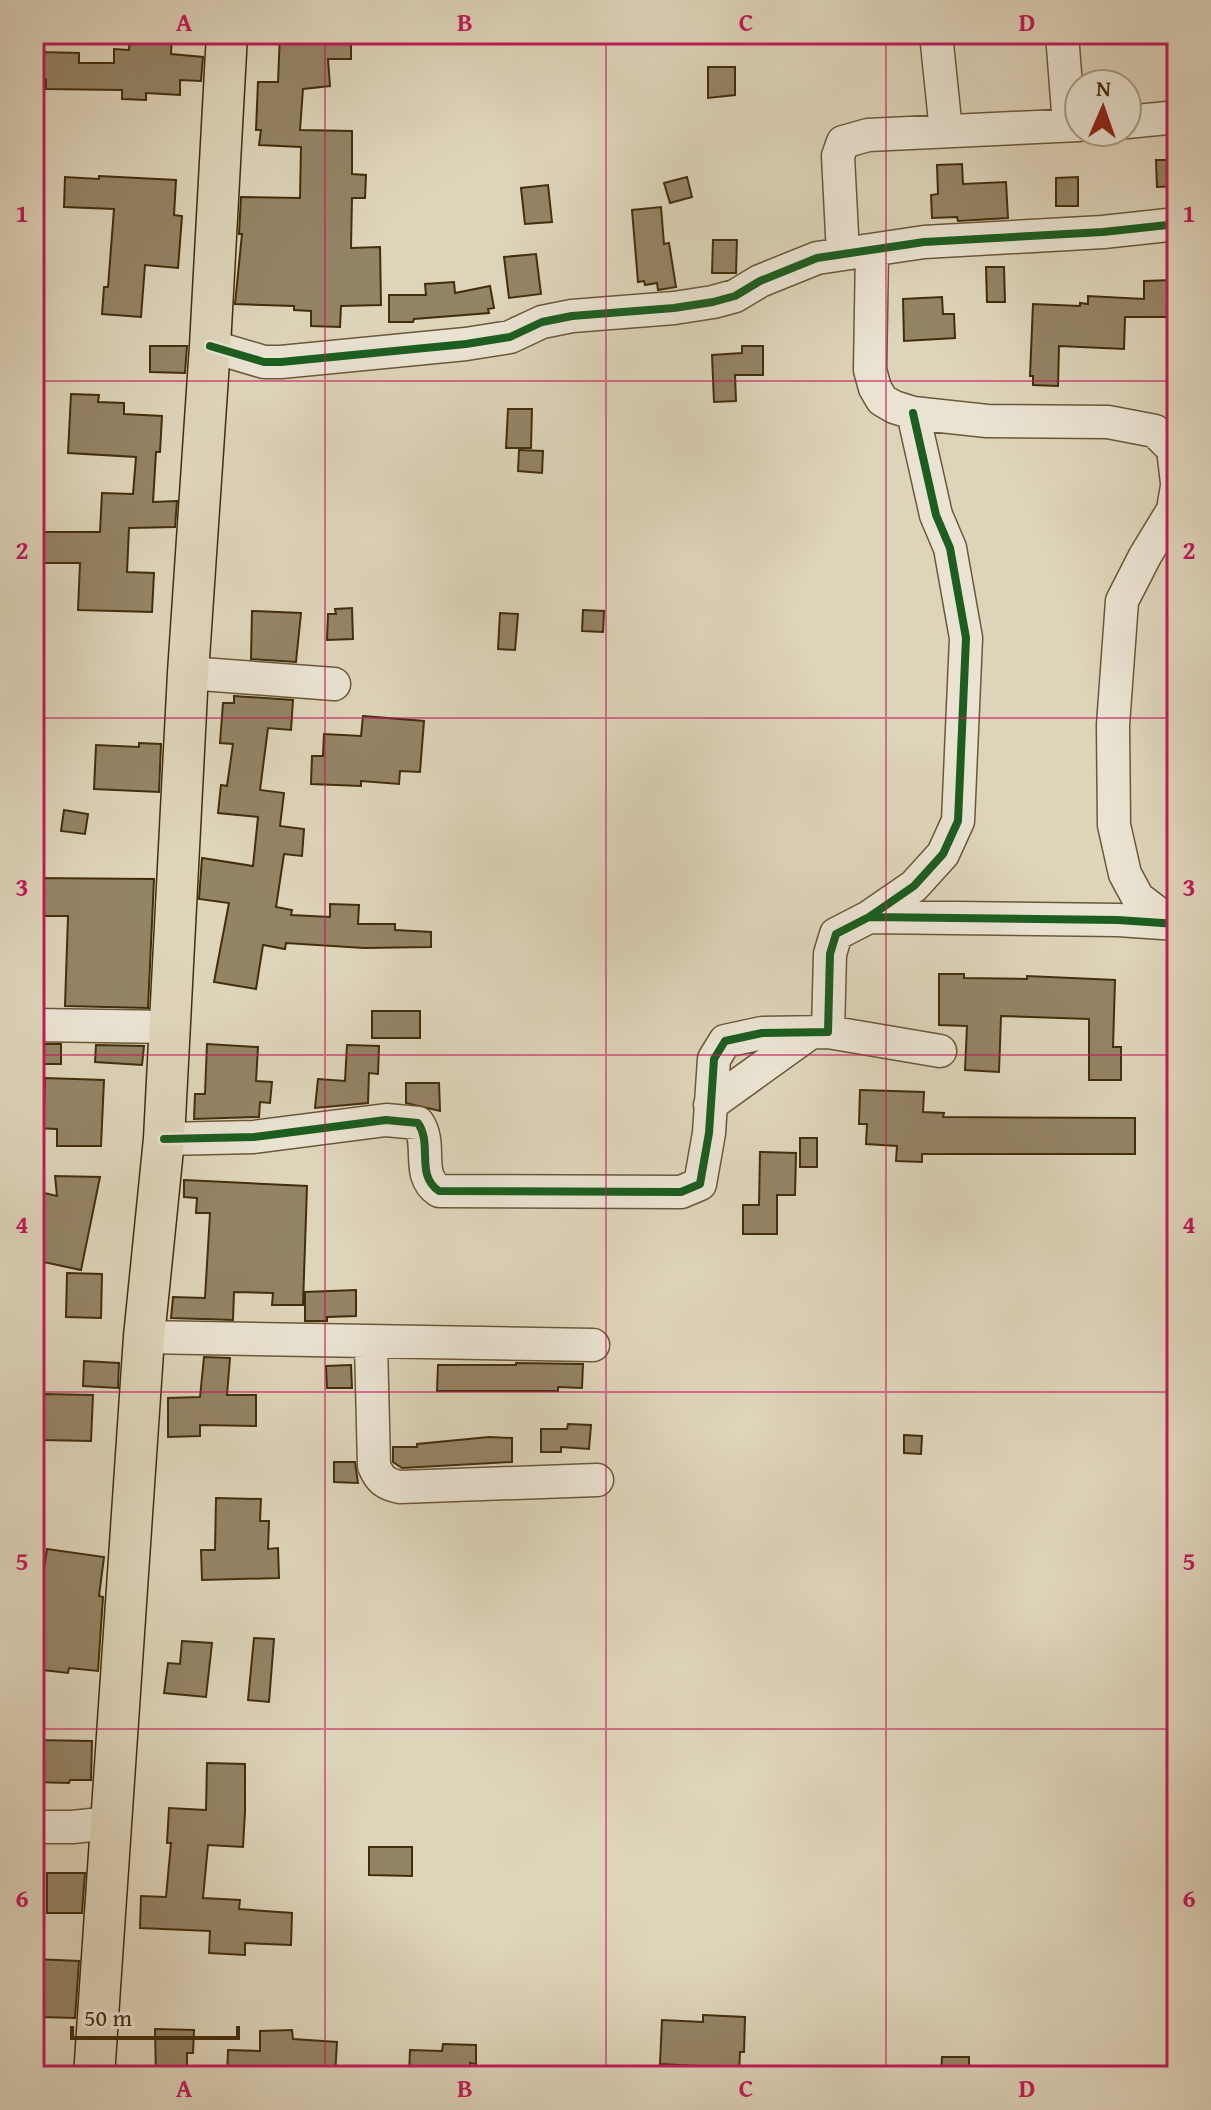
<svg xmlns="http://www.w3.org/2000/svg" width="1211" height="2110" font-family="'Gentium Book Plus',serif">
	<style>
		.building { fill: #948466; stroke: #432e0c; stroke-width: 2 }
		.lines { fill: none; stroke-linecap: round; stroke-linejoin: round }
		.minor-casing { stroke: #6a5838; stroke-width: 35 }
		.major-casing { stroke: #432e0c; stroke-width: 43 }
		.minor { stroke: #eae3d2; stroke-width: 32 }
		.major { stroke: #ded4ba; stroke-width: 40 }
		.cycleway-casing { stroke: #eae3d2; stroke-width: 13 }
		.cycleway { stroke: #1b5e20; stroke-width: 8 }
		.grid { fill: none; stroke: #c2185b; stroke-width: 2; stroke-opacity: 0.55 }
		.neatline { fill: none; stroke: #c2185b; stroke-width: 3 }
		.grid-label { font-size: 26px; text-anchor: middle; font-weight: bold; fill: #c2185b }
	</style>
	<rect width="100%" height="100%" fill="#ded4ba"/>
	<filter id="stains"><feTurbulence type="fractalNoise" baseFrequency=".0025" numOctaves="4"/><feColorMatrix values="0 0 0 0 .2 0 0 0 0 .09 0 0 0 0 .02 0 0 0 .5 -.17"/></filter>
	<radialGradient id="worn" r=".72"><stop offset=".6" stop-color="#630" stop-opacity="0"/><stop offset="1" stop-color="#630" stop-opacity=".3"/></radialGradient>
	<!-- building -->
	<path class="building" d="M130 34H172L171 54 203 57 201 81 180 80V95L146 93V100L122 99V90L46 89V79H40V52L79 53V63H114V49L129 50Z
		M280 34H351V59H328L330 86 303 89 300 130 352 131V174L366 175 365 198H352L351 248 380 247 381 305 341 306 340 327 311 326V311L294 310V306L235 304 242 234H239L241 197 300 198 301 147 259 145 261 130H256L258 82H278Z
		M708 67H735V95L708 98Z
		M1156 160H1177V186L1157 187Z
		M962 164 963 184 1006 182 1008 218 958 221 957 217 932 218 931 195 938 194 937 165Z
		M99 176 176 180 174 215 182 216 178 268 145 265 141 317 102 314 104 287H108L114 209 64 207 65 177 99 179Z
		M687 177 692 197 670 203 664 183Z
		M1078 177V206H1056V178Z
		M548 185 552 222 525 224 521 188Z
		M661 207 664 244 669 243 676 287 658 290 657 283 645 285 644 281 638 282 632 210Z
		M713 240H737L736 273H712Z
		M536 254 541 294 509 298 504 257Z
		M986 267H1004L1005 302H987Z
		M1174 280V317H1125L1124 349 1059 346 1058 386 1033 385V376H1030L1033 304 1080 306V303L1088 304V296L1144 299V281Z
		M454 282 455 293 490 286 494 308 488 309 489 313 414 319 413 322H389V295H426L425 284Z
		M942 297 943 314H954L955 338 904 341 903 299Z
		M150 346H187L185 373 150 372Z
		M742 346H763V375H735L736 401 714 402 712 355 742 353Z
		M71 394 99 395 98 402 124 403V414L162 416 160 452H156L153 502 177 501 175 527 129 528 127 572 154 573 152 612 78 610 80 563H34V532H100L102 493 133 494 136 457 68 453Z
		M508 409H532L531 448H506Z
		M519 450 543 451 542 473 518 471Z
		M352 608 353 639 327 640 328 614H336L335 609Z
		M583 610 604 611 603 632 582 631Z
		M252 611 301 613 296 662 251 659Z
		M500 613 518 614 515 650 498 649Z
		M234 696 293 700 291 730 268 728 260 790 284 793 280 826 304 829 302 856 284 854 276 907 292 910 291 915 330 917V904L359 905 358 924H395V930L431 932V947L364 948 286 943 285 949 263 945 256 989 214 982 229 903 199 899 202 858 253 866 258 817 218 813 221 785 227 786 233 744 220 743 223 703H234Z
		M363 716 424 721 420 772 400 771 399 784 361 781V786L311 784 312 756H323L324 734 361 736Z
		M139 743 161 744 159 792 94 789 96 745 139 747Z
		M64 810 88 814 85 834 61 831Z
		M34 878 154 879 148 1008 65 1006 68 916H34Z
		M939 974H964V978L1027 979V976L1115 980 1113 1047H1121V1080H1089V1019L1001 1016 999 1072 965 1070 967 1026 939 1025Z
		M372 1011H420V1038H372Z
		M34 1044H61V1064H34Z
		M207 1044 258 1047 256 1081 272 1082 270 1103 260 1102 259 1117 194 1119 195 1094H205Z
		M96 1045 144 1046 142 1065 95 1062Z
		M347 1045 379 1046 378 1074 369 1073 368 1103 315 1108 318 1079 345 1081Z
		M45 1078 104 1080 101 1146H57V1129L34 1128V1108L44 1109Z
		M406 1083H439L440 1111 406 1103Z
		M860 1090 924 1092 923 1112 944 1113 943 1117 1135 1118V1154H922V1162L896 1161 897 1146 866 1144 867 1124H859Z
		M800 1138H817V1167H800Z
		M760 1152 796 1153 795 1195H777V1234H743V1205H759Z
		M55 1176 100 1177 81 1270 34 1260V1220L40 1192 57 1196Z
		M184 1180 307 1186 303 1305H272L273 1293 234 1292 233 1320 171 1318 173 1297 205 1298 210 1213H196L197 1198 184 1197Z
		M67 1273 102 1274 101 1318 66 1317Z
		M356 1290V1316L327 1317V1321H305V1292Z
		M204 1357 230 1358 227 1395H256V1426L200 1425V1436L168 1437V1398L200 1397Z
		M84 1361 119 1363 118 1388 83 1386Z
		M516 1363 583 1364 582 1388 558 1387V1391H437L438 1365H516Z
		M351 1365 352 1388H327L326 1366Z
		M43 1394 93 1395 91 1441 42 1440Z
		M568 1424 591 1425 589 1449 561 1447V1452H541V1429H567Z
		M904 1435 922 1436 921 1454 904 1453Z
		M489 1437 512 1438V1462L402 1468 393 1462V1447H417V1444Z
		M334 1462H355L358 1483 334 1482Z
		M216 1498 261 1499 260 1521H269L268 1549 278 1548 279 1578 202 1580 201 1550H215Z
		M47 1549 104 1557 99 1596 103 1597 98 1671 69 1668 68 1673 34 1669V1595L40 1596Z
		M254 1638 274 1639 269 1702 248 1700Z
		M182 1641 212 1643 206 1697 164 1693 168 1663 180 1664Z
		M34 1740 92 1741 91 1780H70L69 1783 34 1782Z
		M207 1763 245 1764V1812L243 1847 208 1845 203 1898 240 1900 239 1909 292 1913 291 1945 245 1943V1955L209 1953 210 1931 140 1928 141 1896 166 1897 171 1843H167L169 1808 206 1810Z
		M369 1847H412V1876L369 1875Z
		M47 1873H85L82 1913H47Z
		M34 1959 79 1961 75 2018 42 2017 43 1989 34 1988Z
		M703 2015 745 2017 744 2052H740L739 2076H699V2066L660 2064 662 2020 703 2022Z
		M155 2029 194 2030 193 2053H187V2076H156Z
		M292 2030 293 2039 337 2042 335 2076H227L228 2050 260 2051V2031Z
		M443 2044 476 2045V2064L470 2063V2076H409L410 2050 442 2051Z
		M942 2057H969V2076H941Z"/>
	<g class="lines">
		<defs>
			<path id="minor" d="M936 34 946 131
				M1062 34 1069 125
				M1127 122 1177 117
				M872 252 870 370 875 388 882 400 894 407 913 413 987 421 1108 422 1155 431 1173 449 1177 483
				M843 254 838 156 843 142 868 135 1079 125
				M210 346 264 362H281L466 344 510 337 542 322 572 316 674 308 713 302 735 296 760 281 817 258 924 242 1103 232 1177 224
				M188 673 334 684
				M869 917 914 886 943 854 958 821 966 638 950 548 936 515 913 413
				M1177 921 1159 914 1138 898 1125 874 1114 825 1113 725 1122 601 1145 556 1173 510 1177 486
				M34 1025 171 1027
				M828 1032 940 1051
				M710 1105 810 1033
				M164 1139 254 1137 386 1120 418 1123C433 1145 415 1175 439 1191L681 1192 700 1184 709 1133 714 1059 725 1041 762 1033 828 1032 830 954 836 934 869 917 1118 920 1177 924
				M144 1337 593 1345
				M371 1343 374 1466C380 1480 385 1484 400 1487L597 1480
				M34 1827H72L111 1823"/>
			<path id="major" d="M94 2076 144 1337 164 1139 188 673 210 346 227 34"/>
		</defs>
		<!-- minor casing -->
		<use href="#minor" class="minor-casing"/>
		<!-- major casing -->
		<use href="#major" class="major-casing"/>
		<!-- minor -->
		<use href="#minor" class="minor"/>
		<!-- major -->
		<use href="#major" class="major"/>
		<defs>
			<path id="cycleway" d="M210 346 264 362H281L466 344 510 337 542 322 572 316 674 308 713 302 735 296 760 281 817 258 924 242 1103 232 1177 224
				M869 917 914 886 943 854 958 821 966 638 950 548 936 515 913 413
				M164 1139 254 1137 386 1120 418 1123C433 1145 415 1175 439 1191L681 1192 700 1184 709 1133 714 1059 725 1041 762 1033 828 1032 830 954 836 934 869 917 1118 920 1177 924"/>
		</defs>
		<!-- cycleway casing -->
		<use href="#cycleway" class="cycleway-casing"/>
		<!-- cycleway -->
		<use href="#cycleway" class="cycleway"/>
	</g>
	<!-- grid -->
	<path class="grid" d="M325 34V2076M606 34V2076M886 34V2076M34 381H1177M34 718H1177M34 1055H1177M34 1392H1177M34 1729H1177"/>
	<!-- margin -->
	<rect width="1211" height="2110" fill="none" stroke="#ded4ba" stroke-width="88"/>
	<!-- north arrow -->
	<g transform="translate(1103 108) rotate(2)"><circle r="38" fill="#eae3d2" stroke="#a79b83" stroke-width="2"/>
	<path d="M0-6L14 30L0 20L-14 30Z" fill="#8f2418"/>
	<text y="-12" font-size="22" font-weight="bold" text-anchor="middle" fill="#432e0c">N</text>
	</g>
	<!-- scale -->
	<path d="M72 2026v12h166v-12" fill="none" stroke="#432e0c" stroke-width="4"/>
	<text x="84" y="2026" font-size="24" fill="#432e0c" stroke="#eae3d2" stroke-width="6" paint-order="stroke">50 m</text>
	<rect x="44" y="44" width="1123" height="2022" class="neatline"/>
	<g class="grid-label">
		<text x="184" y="31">A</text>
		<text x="465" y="31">B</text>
		<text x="746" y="31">C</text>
		<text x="1027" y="31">D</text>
		<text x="22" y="222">1</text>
		<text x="1189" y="222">1</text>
		<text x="22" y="559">2</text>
		<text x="1189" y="559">2</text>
		<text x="22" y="896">3</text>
		<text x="1189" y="896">3</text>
		<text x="22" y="1233">4</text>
		<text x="1189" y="1233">4</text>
		<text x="22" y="1570">5</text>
		<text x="1189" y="1570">5</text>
		<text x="22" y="1907">6</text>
		<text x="1189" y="1907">6</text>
		<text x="184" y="2097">A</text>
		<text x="465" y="2097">B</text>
		<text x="746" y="2097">C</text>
		<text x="1027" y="2097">D</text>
	</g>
	<rect width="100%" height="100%" filter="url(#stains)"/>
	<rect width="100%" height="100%" fill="url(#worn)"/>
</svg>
